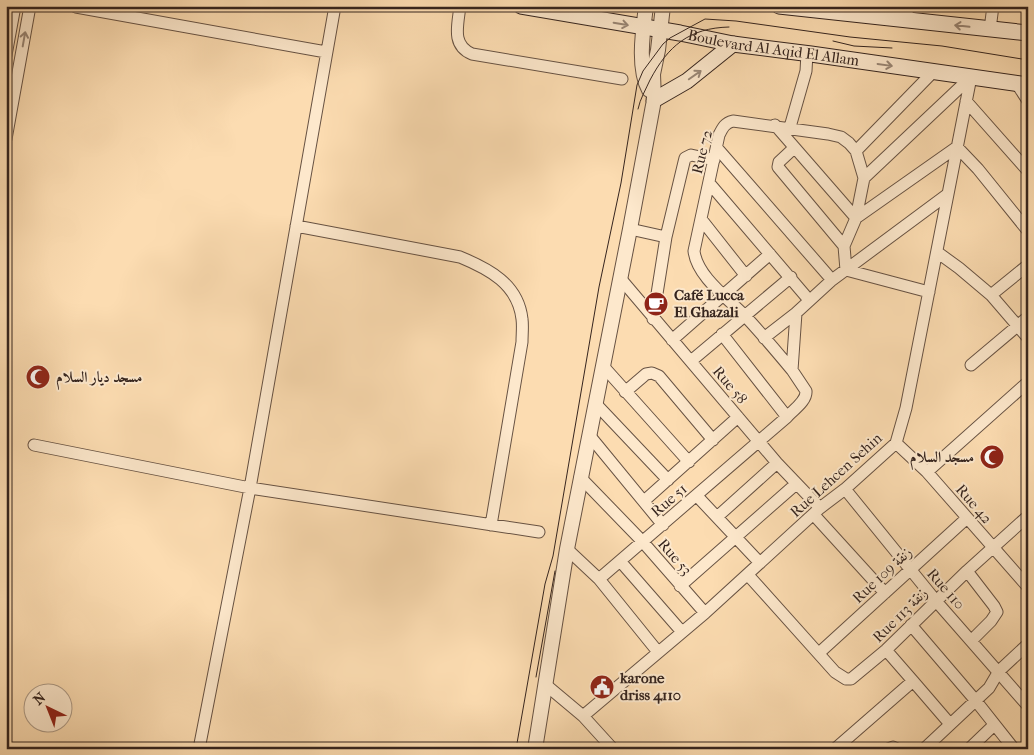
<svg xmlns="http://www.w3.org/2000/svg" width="1034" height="755" font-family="'IM FELL French Canon',Amiri,serif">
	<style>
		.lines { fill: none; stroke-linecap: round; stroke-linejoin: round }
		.minor-casing { stroke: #675243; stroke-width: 13 }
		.tertiary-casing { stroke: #675243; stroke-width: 16 }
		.secondary-casing { stroke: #35241e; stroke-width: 17 }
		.minor { stroke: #fde8cc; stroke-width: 11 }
		.tertiary { stroke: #fde8cc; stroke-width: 14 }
		.secondary { stroke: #fde8cc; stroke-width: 15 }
		.tram { stroke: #35241e; stroke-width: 1 }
		.oneway { stroke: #998675 }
		.labels { text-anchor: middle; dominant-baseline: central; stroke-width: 4; stroke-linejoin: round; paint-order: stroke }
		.street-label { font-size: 15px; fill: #35241e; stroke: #fde8cc }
		.poi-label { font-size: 15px; font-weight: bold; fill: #35241e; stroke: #fde8cc; text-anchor: start }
	</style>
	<rect width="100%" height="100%" fill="#fcdcb1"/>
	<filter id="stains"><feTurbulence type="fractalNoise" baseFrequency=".004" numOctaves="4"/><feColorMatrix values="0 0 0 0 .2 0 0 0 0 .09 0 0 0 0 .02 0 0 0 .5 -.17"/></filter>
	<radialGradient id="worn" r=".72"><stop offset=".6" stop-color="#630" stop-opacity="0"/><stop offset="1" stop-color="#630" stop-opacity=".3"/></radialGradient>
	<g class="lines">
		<defs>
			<path id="minor" d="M460 6C458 25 451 45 472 54L622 79
				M76 7 326 52
				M906 20 908 6
				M990 29 993 6
				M6 55 15 6
				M1017 84 1028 101
				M966 101 1028 171
				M775 125 856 218 957 147 978 169 1028 231
				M790 127 806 71 807 53
				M6 139 30 6
				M717 148 832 280
				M794 148 779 162 778 167 844 246
				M856 151 933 72
				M864 178 971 77
				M710 184 809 300
				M701 219 746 276
				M296 226 460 257C489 269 518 284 522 319 523 326 522 334 522 342L491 525
				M630 229 666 237
				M937 252 959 268 991 295 1028 338
				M620 278 777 463 820 508
				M991 295 1028 265
				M653 319 666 237 684 162 685 158 691 155 714 160
				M722 334 787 417
				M764 338 796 313
				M672 340 770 254
				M691 361 791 277
				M971 365 1028 317
				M603 366 689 462
				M792 370C777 352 762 334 746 317 729 299 697 277 694 251L719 135C723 127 725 123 733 121L828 134 841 137 849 143 856 151 864 178 856 218 844 246 846 270 929 292
				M625 392 646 374 652 373 659 376 713 440
				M595 403 668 480
				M589 435 663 525
				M896 443 927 472 1028 587
				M34 445 250 488 539 532
				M927 472 1028 382
				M580 477 642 541 705 613
				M845 489 936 601 1028 706
				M697 496 760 563
				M644 501 738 417
				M814 515 885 593
				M717 517 777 463
				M567 549 599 579 658 652
				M620 561 682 632
				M967 571 994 606 997 612 991 621 972 640
				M748 575 835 672 846 679H851L886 650 967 571 1028 516
				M599 579 787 417C793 410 807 401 806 391L792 370 796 313 832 280 948 194
				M680 586 796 484
				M911 625 976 701 1014 749
				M886 650 913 681
				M819 653 967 518
				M546 685 583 716 613 749
				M583 716 705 613 820 508 845 489 896 443 906 408 971 77
				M199 749 250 488 335 6
				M835 749 913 681 950 724
				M888 749 893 747 897 749
				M924 749 989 688 999 671 1028 644
				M969 749 994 725"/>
			<path id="tertiary" d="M646 6C643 30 637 68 649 90
				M535 749 567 549 630 229 654 100 653 74 658 50 663 6"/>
			<g id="secondary">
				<path id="s1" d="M521 6 680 33 733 44 811 54 1028 85"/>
				<path d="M779 6 1028 33"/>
				<path d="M654 100 687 81 733 44"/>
			</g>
		</defs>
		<!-- minor casing -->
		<use href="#minor" class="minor-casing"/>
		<!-- tertiary casing -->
		<use href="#tertiary" class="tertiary-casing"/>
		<!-- secondary casing -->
		<use href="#secondary" class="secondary-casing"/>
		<!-- minor -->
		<use href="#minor" class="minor"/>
		<!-- tertiary -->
		<use href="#tertiary" class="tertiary"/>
		<!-- secondary -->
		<use href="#secondary" class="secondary"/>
		<!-- tram -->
		<path class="tram" d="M833 41 854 46 892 48
			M638 109C640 99 646 89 650 80 668 46 689 28 729 27
			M536 677 555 571
			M516 749 545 584 553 556 599 287 621 183 637 85 643 71 663 44 670 38 705 19 736 21 850 37 942 46 1028 60"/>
	</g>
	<!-- one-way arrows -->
	<defs><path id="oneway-shaft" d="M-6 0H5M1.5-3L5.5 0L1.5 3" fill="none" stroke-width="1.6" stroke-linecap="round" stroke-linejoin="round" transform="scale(1.25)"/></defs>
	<g class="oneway">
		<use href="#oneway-shaft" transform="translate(621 24) rotate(10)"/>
		<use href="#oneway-shaft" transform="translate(962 26) rotate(-174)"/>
		<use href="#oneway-shaft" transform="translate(24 39) rotate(-80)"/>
		<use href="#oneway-shaft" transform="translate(885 65) rotate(8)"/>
		<use href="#oneway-shaft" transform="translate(695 75) rotate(-35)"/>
	</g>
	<!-- icons -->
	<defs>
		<symbol id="cafe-disc" viewBox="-11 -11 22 22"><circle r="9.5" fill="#8f2418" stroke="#fde8cc"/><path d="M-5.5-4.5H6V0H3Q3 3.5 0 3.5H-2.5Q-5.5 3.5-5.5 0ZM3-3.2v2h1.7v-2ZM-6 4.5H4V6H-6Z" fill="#fff"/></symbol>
		<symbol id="mosque-disc" viewBox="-11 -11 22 22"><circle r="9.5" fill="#8f2418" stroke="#fde8cc"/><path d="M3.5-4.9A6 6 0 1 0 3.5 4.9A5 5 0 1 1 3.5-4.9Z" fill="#fff"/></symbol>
		<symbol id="civic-disc" viewBox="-11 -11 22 22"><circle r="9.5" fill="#8f2418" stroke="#fde8cc"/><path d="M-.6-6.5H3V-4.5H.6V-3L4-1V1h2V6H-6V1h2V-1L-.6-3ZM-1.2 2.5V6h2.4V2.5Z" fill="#fff"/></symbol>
	</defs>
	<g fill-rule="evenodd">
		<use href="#cafe-disc" x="642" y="290" width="28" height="28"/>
		<use href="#mosque-disc" x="24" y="363" width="28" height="28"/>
		<use href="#mosque-disc" x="978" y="443" width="28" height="28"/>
		<use href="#civic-disc" x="588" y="673" width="28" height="28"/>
	</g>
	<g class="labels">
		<!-- street labels -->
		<g class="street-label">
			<text stroke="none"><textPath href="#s1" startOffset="256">Boulevard Al Aqid El Allam</textPath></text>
			<text transform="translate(702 152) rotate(-76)">Rue 72</text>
			<text transform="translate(730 385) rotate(50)">Rue 58</text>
			<text transform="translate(836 475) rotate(-42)">Rue Lehcen Sehin</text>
			<text transform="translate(669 500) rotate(-41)">Rue 51</text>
			<text transform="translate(974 504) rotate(49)">Rue 42</text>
			<text transform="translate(675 557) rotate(49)">Rue 53</text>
			<text transform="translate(882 575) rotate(-43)">Rue 109 زنقة</text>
			<text transform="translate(946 589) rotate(49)">Rue 110</text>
			<text transform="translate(900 615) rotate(-45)">Rue 113 زنقة</text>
		</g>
		<!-- poi labels -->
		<g class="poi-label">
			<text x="674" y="295">Café Lucca<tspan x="674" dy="17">El Ghazali</tspan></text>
			<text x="56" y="377">مسجد ديار السلام</text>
			<text x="974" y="457" text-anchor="end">مسجد السلام</text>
			<text x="620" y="678">karone<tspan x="620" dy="17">driss 4110</tspan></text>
		</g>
	</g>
	<!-- margin -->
	<rect width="1034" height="755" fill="none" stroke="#fcdcb1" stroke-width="25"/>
	<rect x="8" y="8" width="1019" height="740" fill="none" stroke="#35241e" stroke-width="2.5"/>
	<rect x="12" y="12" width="1009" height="730" fill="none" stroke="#35241e"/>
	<!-- north arrow -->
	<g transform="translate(48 708) rotate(317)"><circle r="24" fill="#fde8cc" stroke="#ad9a86"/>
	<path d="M0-4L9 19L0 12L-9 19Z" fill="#8f2418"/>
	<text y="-8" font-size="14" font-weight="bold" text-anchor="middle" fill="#35241e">N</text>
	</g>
	<rect width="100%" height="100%" filter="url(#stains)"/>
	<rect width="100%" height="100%" fill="url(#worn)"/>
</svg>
